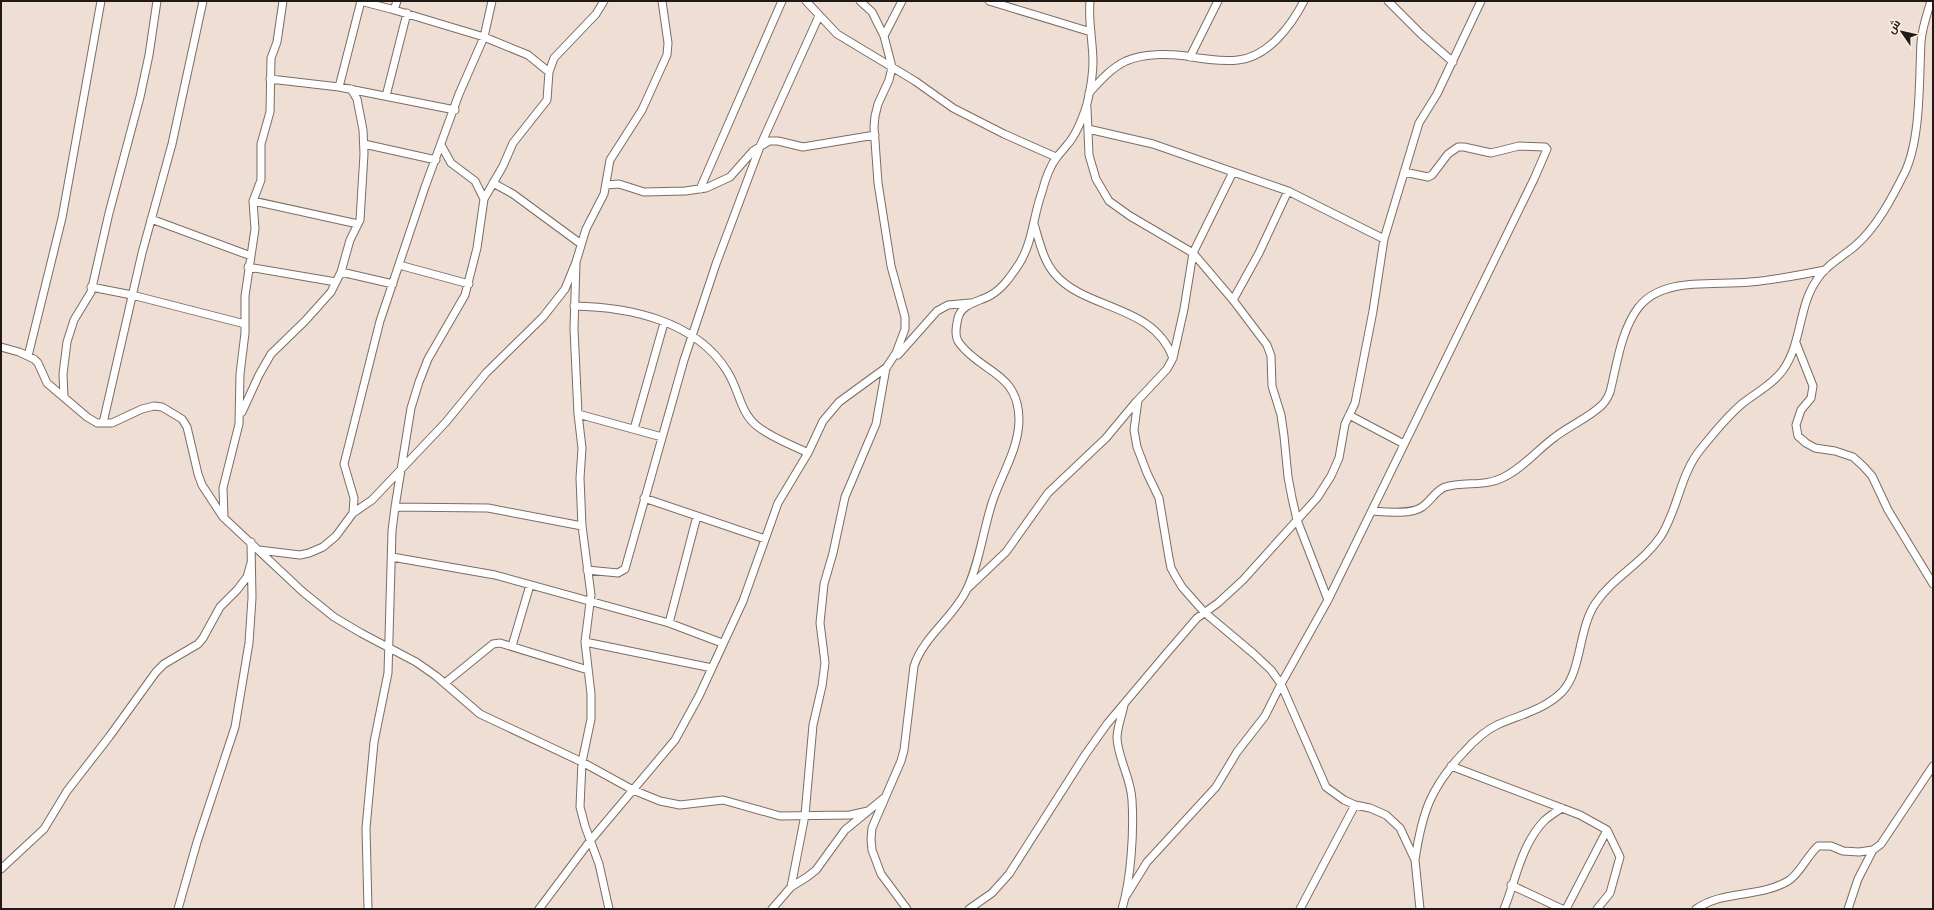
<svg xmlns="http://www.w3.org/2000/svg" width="1934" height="910" font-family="'Noto Sans',Cairo,sans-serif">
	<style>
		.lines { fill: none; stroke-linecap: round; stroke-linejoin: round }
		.street-casing { stroke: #7b6d63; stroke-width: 9 }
		.street { stroke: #fff; stroke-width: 7 }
	</style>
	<rect width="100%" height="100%" fill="#efded3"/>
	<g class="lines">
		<defs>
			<path id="street" d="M360 1 391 9 484 37 528 55 549 72
				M806 1 837 34 915 81 953 108 1004 134 1056 157
				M989 1 1091 32
				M1388 1 1421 34 1453 62
				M394 10 397 1
				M884 36 902 1
				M1190 57 1218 1
				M270 79 339 87 455 110
				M339 87 361 1
				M1089 93C1100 81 1111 68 1126 61 1145 53 1166 54 1186 56 1203 59 1221 62 1238 60 1268 57 1291 26 1304 1
				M386 96 407 13
				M1087 108 1089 155 1096 179 1109 201 1130 216 1193 253 1233 300 1267 345 1271 356 1272 386 1281 415 1284 436 1288 477 1292 498 1297 520 1328 600
				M1088 129 1153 144 1288 191 1384 239
				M364 144 436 160
				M441 145 451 163 475 181 484 199
				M1233 172 1193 253 1184 309 1173 358 1167 369 1138 400 1134 430 1137 447 1147 473 1159 498 1169 558 1171 568 1176 577 1182 587 1204 612 1254 654 1271 670 1281 684 1326 787 1344 800 1355 805 1370 808 1386 815 1400 828 1415 860 1420 909
				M493 183 513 194 581 244
				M606 185 619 184 644 192 685 191 706 188 730 177 753 151 769 141H778L803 147 875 135
				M700 189 782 1
				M253 201 358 224
				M151 219 251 256
				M1034 224C1039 240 1043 260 1054 273 1085 311 1153 303 1173 358
				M576 262 574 329 578 414 582 448 580 478 582 526 591 595 585 642 591 694V719L582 762 580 807 585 826 599 864 609 909
				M399 265 469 284
				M248 267 336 282
				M341 272 393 284
				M91 287 132 295 245 324
				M1233 300 1259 253 1288 191
				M574 306C630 307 696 321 727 371 739 389 740 413 757 426 772 438 792 445 808 453
				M1796 343 1813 386 1811 398 1801 410 1796 425 1798 436 1806 443 1815 448 1835 451 1853 457 1863 466 1872 476 1888 510 1933 584
				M1 347 19 352 34 359 38 363 47 383 87 417 97 423H112L142 409 154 406 162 407 182 419 187 427 198 474 202 485 223 517 303 592 334 617 361 633 416 662 436 676 480 714 582 762 633 790 660 801 680 805 723 800 780 816 850 815 868 811
				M898 355 937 311 948 305 970 303
				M28 356 62 218 101 1
				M64 397 63 374 67 342 74 320 91 292 109 213 140 97 149 55 157 1
				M242 412 259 375 271 354 305 321 331 292 341 272 350 240 360 220 364 154 363 130 357 99 351 89
				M578 414 662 437
				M1349 415 1404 444
				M103 423 142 253 172 144 203 1
				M634 429 664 323
				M644 498 765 539
				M395 507 488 508 582 526
				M1372 511C1385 512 1411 515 1422 507 1431 501 1435 491 1445 487 1464 481 1484 487 1502 478 1522 469 1537 450 1555 437 1569 426 1590 417 1602 405 1606 401 1608 397 1610 392 1617 364 1621 331 1638 308 1662 276 1714 286 1750 282 1775 280 1800 275 1825 270
				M353 513 372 500 446 422 486 373 543 317 565 289 576 262 586 229 604 194 610 160 642 110 667 55 668 43 662 1
				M224 518 223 488 239 424 240 374 245 333V296L255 229 253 201 261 180V144L270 112 271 58 277 42 283 1
				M259 550 300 555 309 553 323 547 336 536 353 513 354 498 344 464 380 321 425 187 459 94 484 37 492 1
				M392 557 495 575 669 623 722 643
				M587 570 618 573 625 569 684 360 716 264 761 144 819 16
				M967 589 1006 552 1048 493 1106 438 1136 402
				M669 623 697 516
				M585 642 712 668
				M512 646 530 585
				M445 683 493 644 500 643 588 670
				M1451 766 1580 815 1607 830 1620 857 1610 893 1597 909
				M1415 860C1422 812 1431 787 1464 752 1473 742 1484 731 1497 725 1519 715 1544 710 1562 692 1582 671 1578 630 1595 604 1613 577 1643 563 1661 536 1678 509 1680 475 1700 450 1713 434 1727 416 1743 403 1757 392 1773 384 1783 370 1802 343 1798 308 1816 281 1825 266 1842 257 1855 246 1877 227 1892 198 1905 172 1921 138 1919 80 1921 42 1922 28 1927 14 1931 1
				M1 869 44 829 67 791 109 737 156 672 164 664 198 644 203 638 220 607 237 590 247 577 251 563
				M1511 885 1562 909
				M791 887 805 815 813 725 822 686 825 663 820 623 824 584 833 553 845 497 876 424 886 368 896 353 905 329V317L891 266 878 183 874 127 875 116 878 104 889 80 892 67 884 36 872 12 860 1
				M1126 896 1147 862 1216 787 1237 752 1265 716 1281 684 1328 600 1534 179 1547 149 1545 147 1519 146 1491 153 1464 147H1458L1448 154 1432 175 1428 177 1404 172
				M178 909 197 842 235 727 249 643 252 598 251 542
				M368 909 366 828 374 742 388 673 392 531 395 507 411 408 419 382 428 359 465 295 477 248 484 199 503 166 513 143 547 100 549 72 554 58 596 14 604 1
				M539 909 590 841 675 740 699 696 743 601 778 503 808 453 823 421 839 402 887 367
				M772 909 791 887 807 877 816 870 845 830 884 798
				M907 909 881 874 872 850 871 839 872 828 901 761 904 750 914 666C924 636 952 619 966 591 979 565 983 531 992 503 1001 475 1019 449 1019 419 1018 372 982 373 960 344 954 337 956 327 958 318 962 303 979 302 991 295 1003 288 1011 276 1019 264 1033 242 1033 216 1042 192 1045 180 1050 166 1057 157 1060 153 1064 149 1067 145 1076 135 1083 117 1087 104 1090 91 1093 75 1093 62 1093 42 1088 22 1090 1
				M969 909 992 893 1009 874 1085 755 1107 724 1166 654 1197 618 1218 603 1243 580 1317 498 1331 476 1339 458 1345 424 1355 403 1373 311 1384 239 1419 123 1437 94 1481 1
				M1122 909C1131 879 1134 832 1132 800 1131 778 1118 759 1117 738 1117 728 1122 715 1124 705
				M1300 909 1355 805
				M1504 909C1516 880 1521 845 1544 821 1549 816 1556 812 1562 808
				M1566 909 1607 830
				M1696 909C1723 890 1759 898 1788 881 1799 875 1807 856 1818 846H1831L1843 851 1859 852 1873 850 1881 844 1933 766
				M1848 909 1858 879 1873 850"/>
		</defs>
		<!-- street casing -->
		<use href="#street" class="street-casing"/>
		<!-- street -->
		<use href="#street" class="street"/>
	</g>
	<!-- border -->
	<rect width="1934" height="910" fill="none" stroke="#1f1a16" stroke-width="4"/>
	<!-- north arrow -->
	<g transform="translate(1902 32) rotate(304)" stroke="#fcebe0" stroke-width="3" paint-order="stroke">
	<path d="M0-3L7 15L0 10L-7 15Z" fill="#1f1a16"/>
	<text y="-6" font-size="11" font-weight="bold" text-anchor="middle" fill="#1f1a16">ش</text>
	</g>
</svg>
